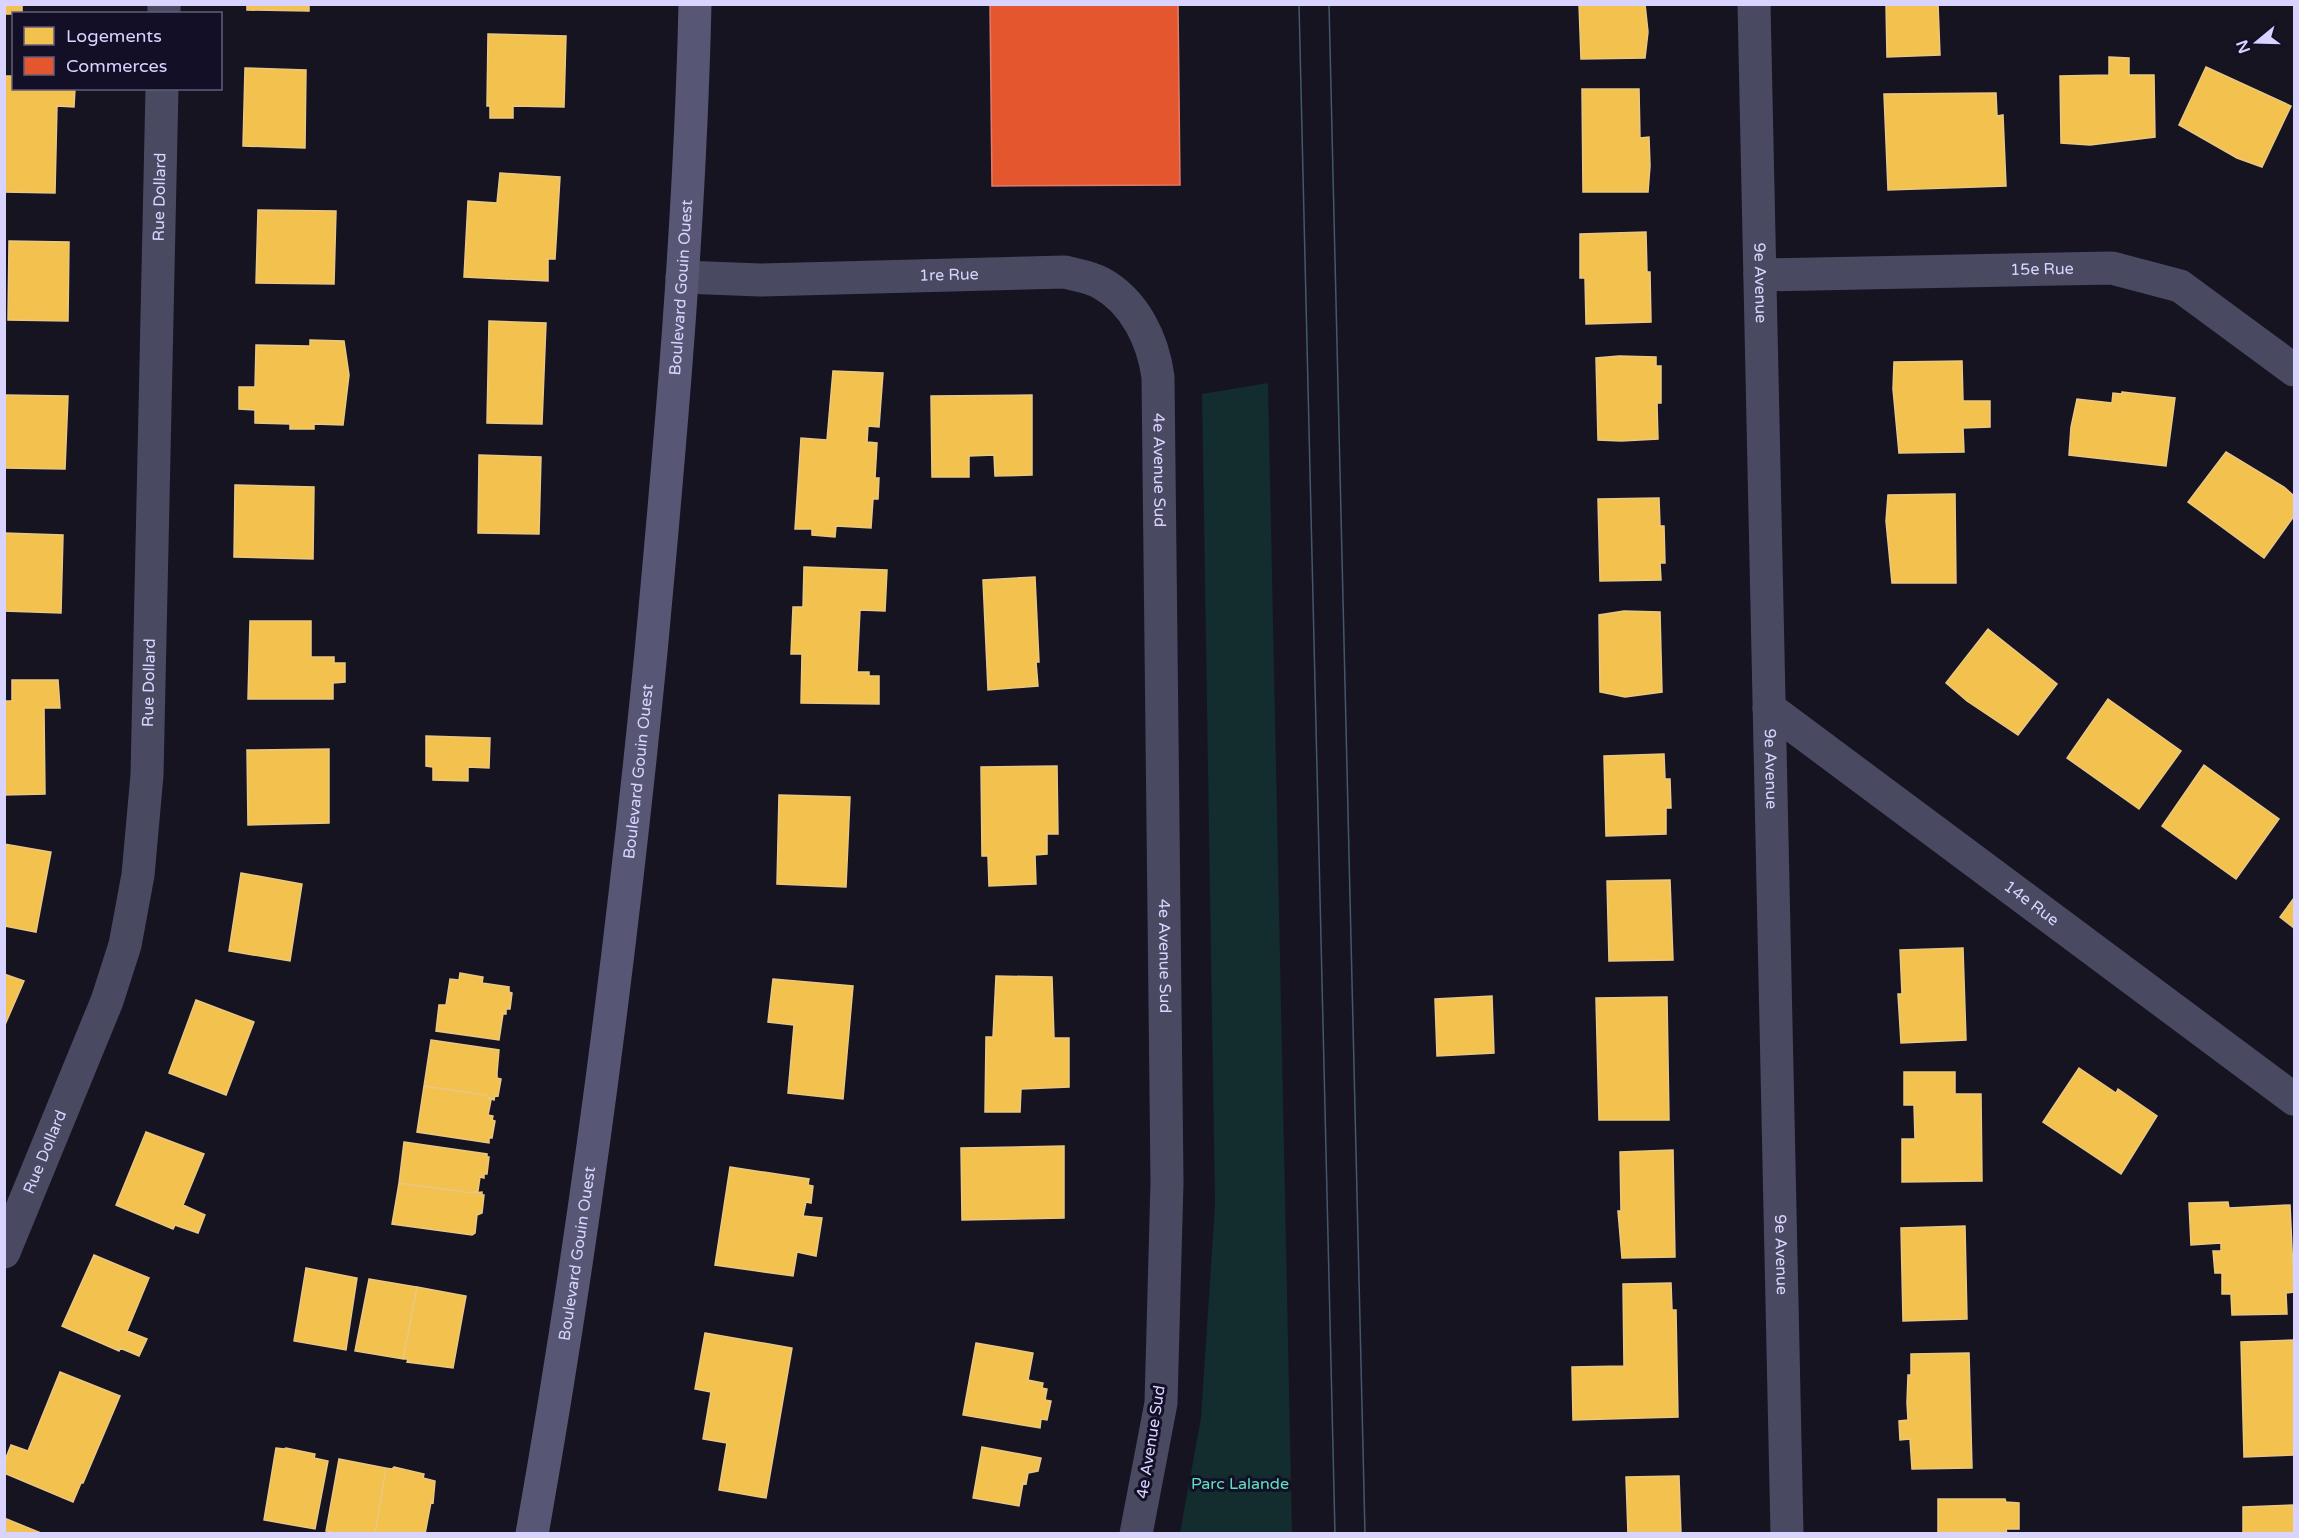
<svg xmlns="http://www.w3.org/2000/svg" width="2299" height="1538" font-family="'Varela Round',sans-serif">
	<style>
		.green { fill: #132c2d }
		.homes { fill: #f2c14e; stroke: #eac783; stroke-width: 1.5 }
		.shops { fill: #e4572e; stroke: #e17c6d; stroke-width: 1.5 }
		.lines { fill: none; stroke-linecap: round; stroke-linejoin: round }
		.minor { stroke: #4a4962; stroke-width: 33 }
		.secondary { stroke: #575674; stroke-width: 33 }
		.tram { stroke: #43596b; stroke-width: 1.5 }
		.labels { text-anchor: middle; dominant-baseline: central; stroke-width: 6; stroke-linejoin: round; paint-order: stroke }
		.street-label { font-size: 16px; fill: #d9d4ff; stroke: #130f26 }
		.park-label { font-size: 16px; fill: #5fe0c0; stroke: #130f26 }
	</style>
	<rect width="100%" height="100%" fill="#161421"/>
	<!-- green -->
	<path class="green" d="M1268 383 1292 1533H1180L1201 1418 1215 1205 1202 394Z"/>
	<!-- homes -->
	<path class="homes" d="M4 4H22V14H4Z
		M247 4H309V11L247 10Z
		M1579 4H1645L1648 32 1645 58 1581 59Z
		M1886 4H1938L1940 55 1887 57Z
		M488 34 566 36 564 107 513 106V118H490V106H487Z
		M2109 57 2129 58V75H2154L2155 137 2090 145 2061 143 2060 76 2109 75Z
		M2206 67 2291 106 2262 167 2237 158 2179 125Z
		M245 68 306 70 305 148 243 146Z
		M4 76H14V88H75L74 107 57 106 55 193 4 192Z
		M1582 89H1639L1640 138 1649 137 1650 166 1648 192H1583Z
		M1996 93 1997 116 2003 115 2006 186 1888 190 1884 94Z
		M500 173 560 177 555 259H548V281L464 277 468 201 497 203Z
		M258 210 336 211 334 284 256 283Z
		M1646 232 1647 272H1650L1651 322 1586 324 1585 278H1580V234Z
		M9 241 69 242 68 321 8 320Z
		M489 321 546 323 542 424 487 423Z
		M310 340 344 341 349 375 343 425 314 424V429H290V424L255 423V410L239 409V387H255L256 345 310 346Z
		M1619 356 1656 357V366H1661V403H1657L1658 439 1621 441 1598 440 1596 358Z
		M1962 361 1963 401H1990V427L1963 428 1964 452 1899 453 1893 389 1894 362Z
		M833 371 883 373 879 427 868 426 867 442 877 443 875 478H879L878 499H873L871 528 836 526 835 537 812 535V529H795L801 438 827 440Z
		M2122 392 2175 398 2166 466 2069 455 2071 427 2077 399 2112 403 2113 393 2122 394Z
		M4 395 68 396 65 469 4 468Z
		M1032 395V475L995 476 994 455 969 456V477H932L931 396Z
		M2226 452 2284 487 2294 496V516L2264 558 2188 502Z
		M479 455 541 457 539 534 478 533Z
		M235 485 314 487 313 559 234 557Z
		M1955 494 1956 583H1892L1886 521 1888 495Z
		M1659 498 1660 526H1664L1665 563H1660L1661 580 1600 581 1598 499Z
		M4 533 63 535 61 613 4 611Z
		M804 567 887 570 885 611 860 610 857 672H869V676H879V704L801 703 802 654H791L793 607H803Z
		M1035 577 1039 662H1036L1038 686 988 690 983 580Z
		M1624 611 1660 612 1662 692 1625 697 1600 692 1599 615Z
		M250 621H311V657H334V663H345V682L333 683V699H248Z
		M1988 629 2057 684 2018 735 1967 701 1946 683Z
		M12 680H58L60 708H44L45 794 4 795V701H12Z
		M2108 699 2181 751 2139 809 2067 758Z
		M426 736 490 738 489 768 468 767V781L433 780V767L426 766Z
		M329 749V823L248 825 247 750Z
		M1664 754 1665 779H1670L1671 808H1666V834L1606 836 1604 756Z
		M2204 765 2279 819 2236 879 2162 826Z
		M1057 766 1058 834H1047V854L1035 855 1036 884 989 886 988 856H982L981 767Z
		M779 795 850 797 846 887 777 884Z
		M4 844 51 852 36 932 4 926Z
		M241 873 302 884 290 961 229 951Z
		M1670 880 1673 960 1609 961 1607 881Z
		M2294 898V928L2280 917Z
		M1963 948 1966 1040 1901 1043 1898 994H1902L1900 950Z
		M460 973 483 977 482 983 509 987V992L512 993 510 1009H506V1014H503L499 1040 436 1031 439 1005H446L450 979 459 980Z
		M4 974 24 981 4 1027Z
		M996 976 1052 977 1054 1038H1069V1087L1021 1089 1020 1112H985L986 1037H993Z
		M773 979 853 986 843 1099 788 1093 794 1025 768 1022Z
		M1492 996 1494 1053 1437 1056 1435 999Z
		M1667 997 1669 1120H1599L1596 998Z
		M196 1000 254 1022 226 1095 169 1073Z
		M431 1040 499 1050 497 1073V1078L501 1079 498 1096 495 1095 494 1100 485 1095 424 1086Z
		M2079 1068 2116 1093 2118 1089 2157 1116 2121 1174 2043 1122Z
		M1904 1072H1955V1094H1981L1982 1181 1902 1182V1139H1915L1914 1105H1904Z
		M424 1086 485 1095 491 1100 488 1115 493 1116 492 1120 495 1121 492 1138H489V1143L417 1132Z
		M146 1132 204 1154 183 1205 205 1215 198 1233 175 1225 173 1229 116 1205Z
		M404 1142 487 1154V1157H489L487 1174H484V1178L480 1177 478 1191 472 1193 399 1183Z
		M1064 1146V1218L962 1220 961 1148Z
		M1673 1150 1675 1257 1622 1258 1618 1211H1621L1620 1152Z
		M730 1167 809 1179 808 1185 813 1186 811 1203 806 1202 803 1216 822 1218 816 1256 797 1252 793 1276 715 1265Z
		M399 1183 472 1193 482 1192V1195H484L482 1213 477 1215 475 1233 472 1235 392 1224Z
		M2228 1202 2229 1208 2290 1205 2294 1292 2286 1293 2287 1314 2232 1315 2231 1294H2222V1273H2215L2213 1251H2221V1243L2191 1245 2189 1203Z
		M1965 1226 1967 1319 1903 1321 1901 1228Z
		M94 1255 149 1278 127 1331 147 1339 139 1356 120 1348 119 1351 62 1326Z
		M306 1268 357 1278 346 1350 294 1341Z
		M369 1279 417 1287 403 1359 355 1351Z
		M1671 1283 1672 1310H1676L1678 1417 1573 1420 1572 1367 1624 1366 1623 1284Z
		M417 1287 466 1296 453 1368 407 1362 408 1359H403Z
		M705 1333 792 1348 766 1498 719 1490 727 1443 703 1439 711 1392 695 1389Z
		M2294 1340V1455L2244 1457 2241 1342Z
		M976 1343 1033 1353 1028 1380 1043 1383 1042 1388 1047 1389 1045 1400 1051 1401 1047 1420 1041 1419 1040 1428 963 1415Z
		M1969 1353 1972 1468 1912 1469 1910 1439 1900 1440 1899 1421 1908 1420 1907 1403 1908 1375H1911V1354Z
		M60 1372 120 1396 83 1483H81L73 1502 4 1473V1463L11 1445 28 1451Z
		M982 1447 1041 1458 1038 1471 1028 1473 1026 1484 1023 1483 1019 1506 973 1498Z
		M276 1448 284 1449 286 1448 315 1454 314 1458 328 1461 315 1529 264 1520Z
		M339 1459 386 1468 375 1534H339L326 1531Z
		M394 1467 424 1474 423 1478 435 1481 433 1503 431 1502 425 1534H375L386 1468 392 1469Z
		M1679 1476 1681 1534H1628L1626 1477Z
		M1938 1499H2005L2006 1502 2019 1503V1529H2006L2007 1534H1938Z
		M2294 1505V1534H2243V1507Z
		M4 1518 41 1533V1534H4Z"/>
	<!-- shops -->
	<path class="shops" d="M990 4H1178L1180 185 992 186Z"/>
	<g class="lines">
		<!-- minor -->
		<g class="minor">
			<path id="s1" d="M1754 4 1787 1534"/>
			<path d="M164 14V4"/>
			<path id="s2" d="M1760 275 2112 268 2180 286 2294 370"/>
			<path id="s3" d="M682 277 760 280 1065 272C1076 275 1091 277 1101 283 1135 302 1153 340 1158 377L1167 1182 1161 1403 1136 1534"/>
			<path id="s4" d="M1769 708 2294 1099"/>
			<path id="s5" d="M4 1252 107 1001 125 945 138 875 147 775 162 88"/>
		</g>
		<!-- secondary -->
		<path class="secondary" id="s6" d="M532 1534C584 1241 622 947 651 652 671 437 690 221 695 4"/>
		<!-- tram -->
		<path class="tram" d="M1299 4 1335 1534
			M1329 4 1365 1534"/>
	</g>
	<g class="labels">
		<!-- street labels -->
		<g class="street-label">
			<text stroke="none"><textPath href="#s5" startOffset="1080">Rue Dollard</textPath></text>
			<text stroke="none"><textPath href="#s2" startOffset="282">15e Rue</textPath></text>
			<text stroke="none"><textPath href="#s3" startOffset="267">1re Rue</textPath></text>
			<text stroke="none"><textPath href="#s1" startOffset="279">9e Avenue</textPath></text>
			<text stroke="none"><textPath href="#s6" startOffset="1256">Boulevard Gouin Ouest</textPath></text>
			<text stroke="none"><textPath href="#s3" startOffset="628">4e Avenue Sud</textPath></text>
			<text stroke="none"><textPath href="#s5" startOffset="594">Rue Dollard</textPath></text>
			<text stroke="none"><textPath href="#s1" startOffset="765">9e Avenue</textPath></text>
			<text stroke="none"><textPath href="#s6" startOffset="770">Boulevard Gouin Ouest</textPath></text>
			<text stroke="none"><textPath href="#s4" startOffset="327">14e Rue</textPath></text>
			<text stroke="none"><textPath href="#s3" startOffset="1114">4e Avenue Sud</textPath></text>
			<text stroke="none"><textPath href="#s5" startOffset="108">Rue Dollard</textPath></text>
			<text stroke="none"><textPath href="#s6" startOffset="284">Boulevard Gouin Ouest</textPath></text>
			<text stroke="none"><textPath href="#s1" startOffset="1251">9e Avenue</textPath></text>
			<text transform="translate(1151 1442) rotate(-81)">4e Avenue Sud</text>
		</g>
		<!-- park labels -->
		<g class="park-label">
			<text x="1240" y="1484">Parc Lalande</text>
		</g>
	</g>
	<!-- border -->
	<rect width="2299" height="1538" fill="none" stroke="#d9d4ff" stroke-width="12"/>
	<!-- legend -->
	<rect x="12" y="12" width="210" height="78" fill="#130f26" stroke="#625e7d" stroke-width="1.5"/>
	<rect x="24" y="27" width="30" height="18" fill="#f2c14e" stroke="#625e7d" stroke-width="1.5"/>
	<text x="66" y="42" font-size="18" fill="#d9d4ff">Logements</text>
	<rect x="24" y="57" width="30" height="18" fill="#e4572e" stroke="#625e7d" stroke-width="1.5"/>
	<text x="66" y="72" font-size="18" fill="#d9d4ff">Commerces</text>
	<!-- north arrow -->
	<g transform="translate(2257 42) rotate(251)" stroke="#130f26" stroke-width="4.5" paint-order="stroke">
	<path d="M0-4.5L10 22L0 15L-10 22Z" fill="#d9d4ff"/>
	<text y="-9" font-size="16" font-weight="bold" text-anchor="middle" fill="#d9d4ff">N</text>
	</g>
</svg>
